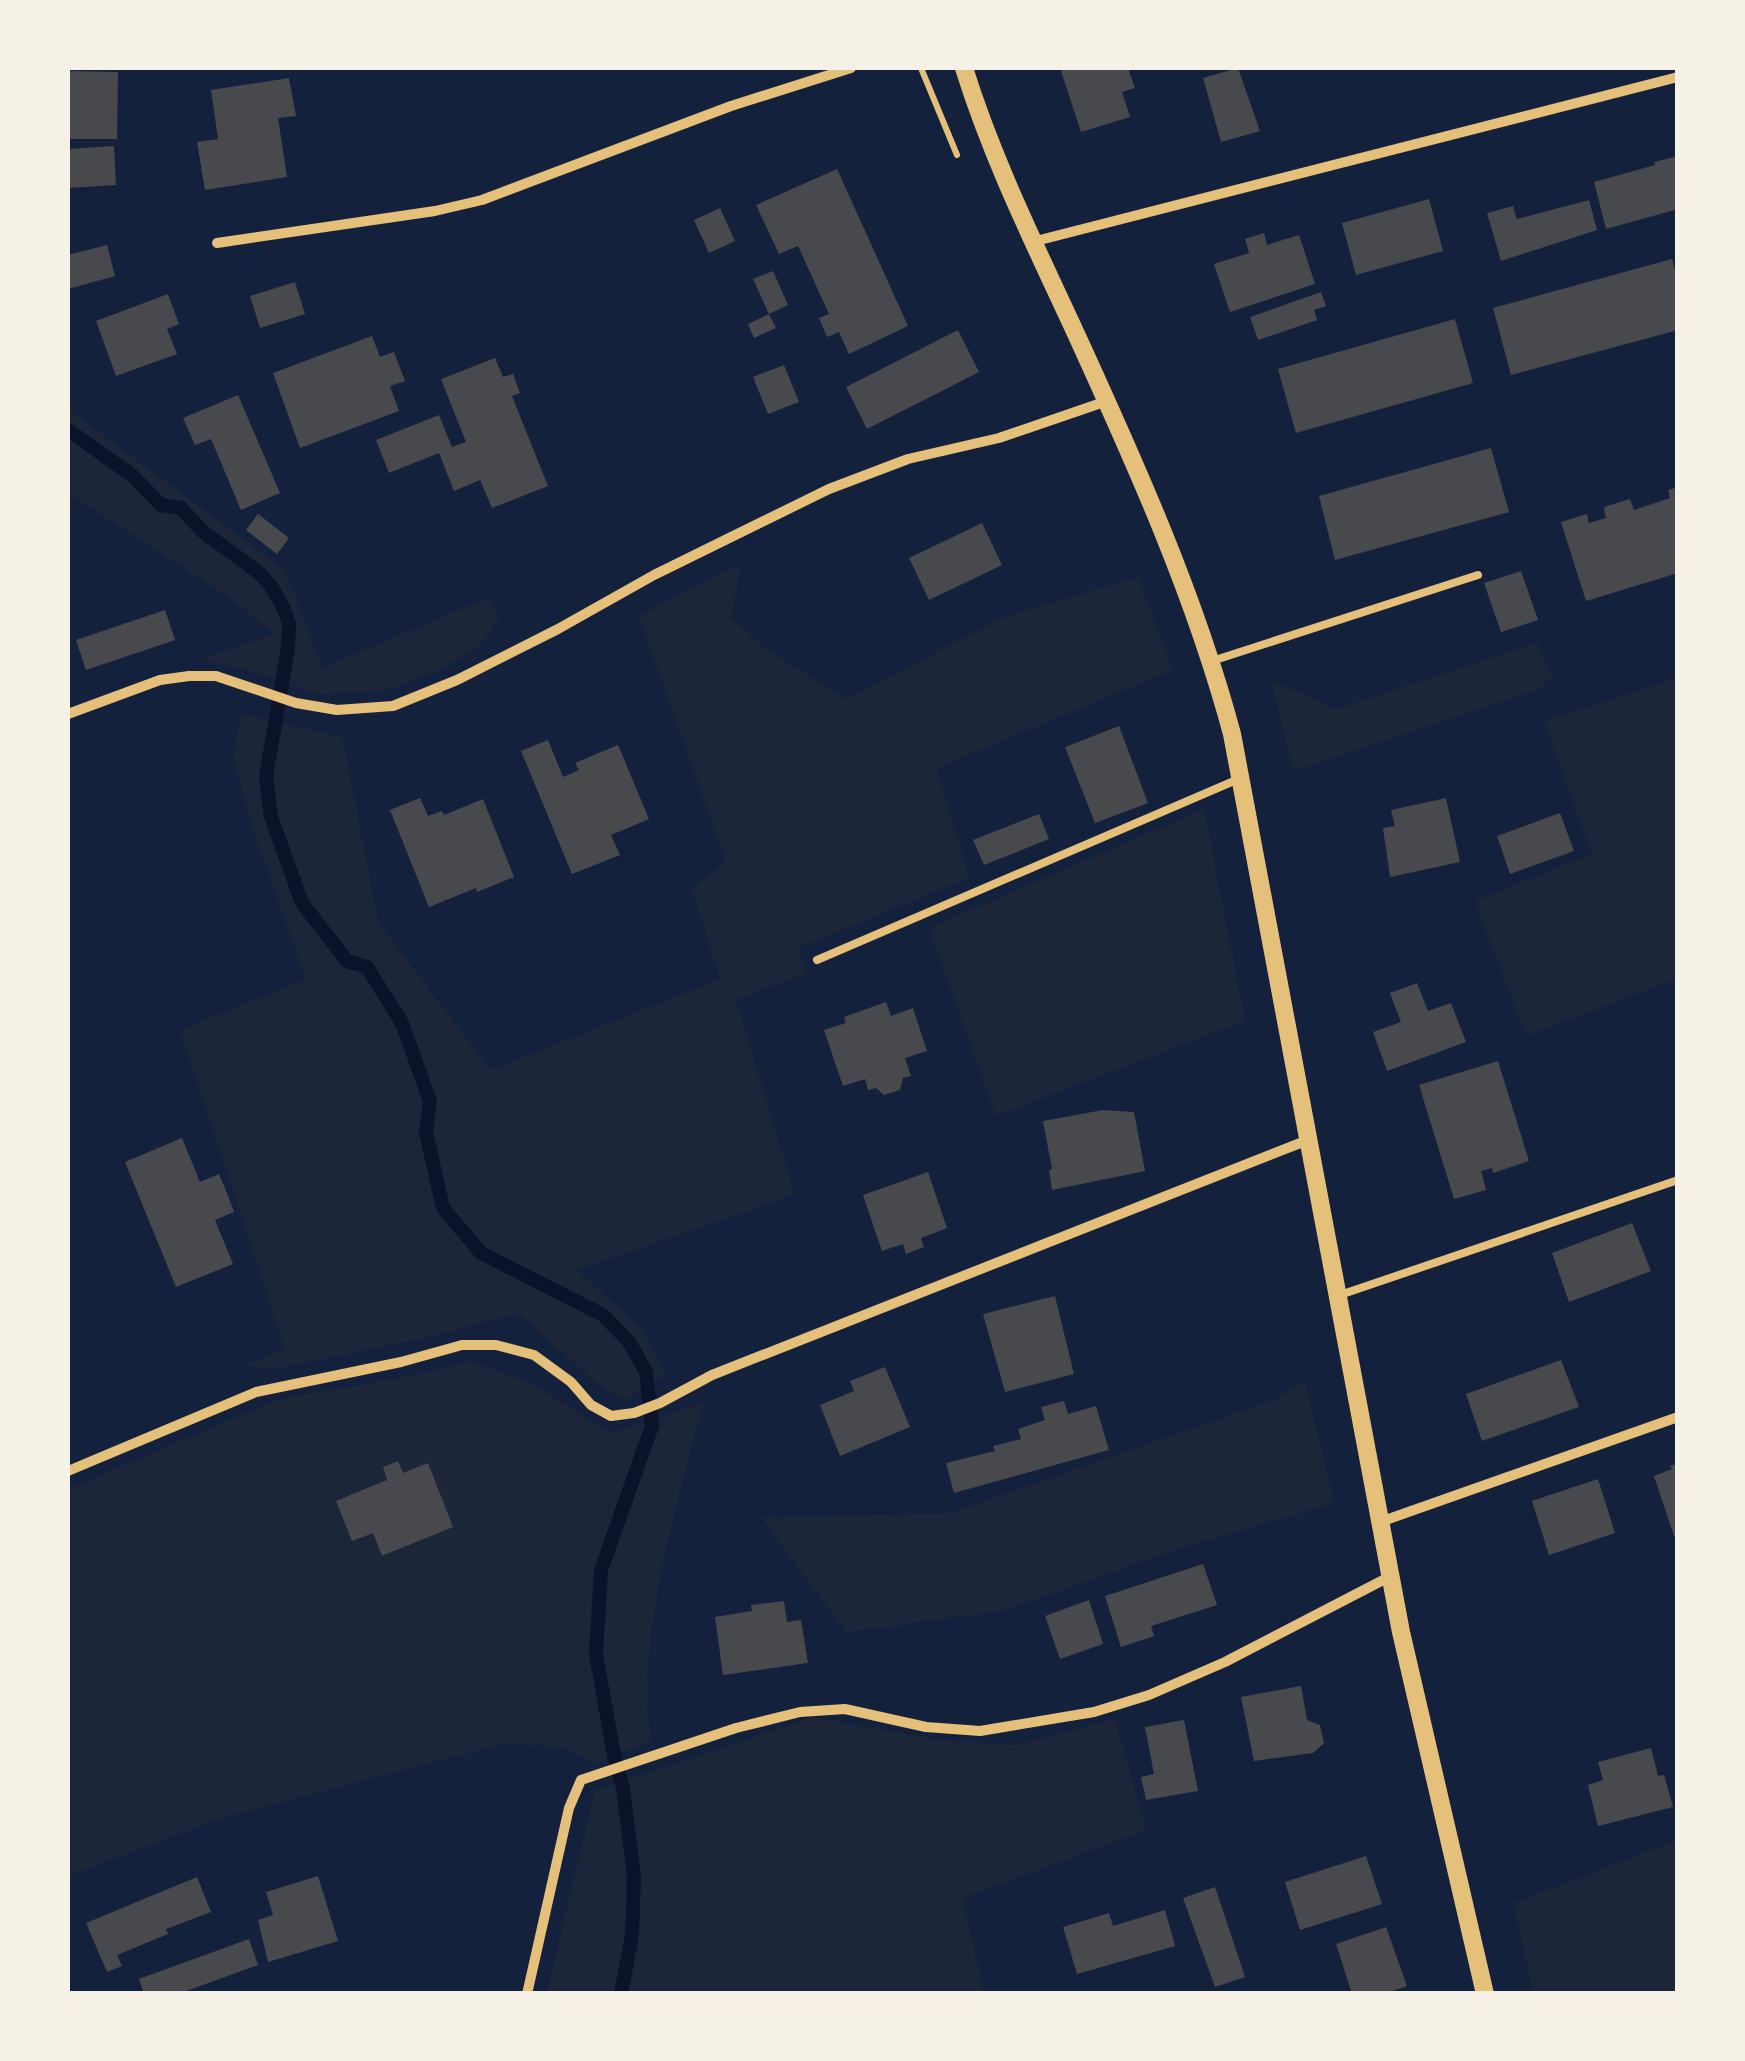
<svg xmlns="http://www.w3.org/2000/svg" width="1745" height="2061" font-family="'DejaVu Sans',sans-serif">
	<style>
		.green { fill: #1d2539 }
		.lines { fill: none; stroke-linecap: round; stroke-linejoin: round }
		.stream { stroke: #0b132b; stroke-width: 14 }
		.building { fill: #48494c }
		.path { stroke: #e5c07b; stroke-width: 6 }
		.service { stroke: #e5c07b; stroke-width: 8 }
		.minor { stroke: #e5c07b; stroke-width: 10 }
		.tertiary { stroke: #e5c07b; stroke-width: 18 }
	</style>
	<rect width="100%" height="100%" fill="#14213d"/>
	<!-- green -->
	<path class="green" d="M68 409 286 571 322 668 489 597 499 620 477 649 434 672 391 689 320 695 251 671 199 659 275 634 227 596 68 493Z
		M741 564 731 618 767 650 846 699 1002 618 1138 577 1173 670 937 768 969 878 798 948 807 973 736 1000 795 1195 577 1270 643 1330 665 1375 625 1400 605 1390 518 1313 434 1336 270 1370 247 1365 285 1349 180 1030 306 979 255 835 233 758 242 714 342 737 378 922 491 1070 720 979 692 888 726 862 639 616Z
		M1537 643 1553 678 1534 691 1293 771 1271 680 1337 709Z
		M1677 678V979L1526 1036 1475 901 1592 854 1544 721Z
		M1204 809 1245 1021 996 1116 929 928Z
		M472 1361 536 1386 611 1433 703 1403C678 1503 634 1641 651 1741L595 1763 561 1747 506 1743 222 1818 68 1876V1489L279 1399 421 1374Z
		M1305 1381 1334 1503 1172 1551 1003 1611 846 1632 761 1518 950 1513 1276 1399Z
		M813 1717 945 1741 1016 1745 1115 1719 1146 1830 963 1898 984 1993H547L595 1790Z
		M1677 1840V1993H1533L1514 1903Z"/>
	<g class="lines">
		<!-- stream -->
		<path class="stream" d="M68 430 133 476 161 505 181 508 202 531 258 572 271 586 283 607 289 623 288 648 266 776 271 817 302 903 347 961 367 967 402 1023 430 1101 426 1132 443 1208 481 1253 603 1315 629 1342 646 1372 652 1426 601 1570 596 1654 613 1750 623 1788 634 1878 632 1935 621 1994"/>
	</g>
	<!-- building -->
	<path class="building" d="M1060 68H1128L1135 88 1122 92 1130 117 1081 132Z
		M1238 68 1260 131 1221 142 1203 78Z
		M68 71 118 72 117 139H68Z
		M289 78 296 116 278 118 287 177 205 190 197 142 218 139 211 90Z
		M114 146 116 185 68 188V149Z
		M1678 156V209L1606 229 1594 182 1655 165 1654 162Z
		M837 169 908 326 849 354 839 332 827 337 819 318 829 314 798 246 779 254 756 205Z
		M1429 199 1443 251 1356 275 1342 223Z
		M1589 200 1597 230 1501 261 1487 213 1513 206 1517 219Z
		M720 208 735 241 709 253 694 220Z
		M1264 233 1267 245 1299 235 1315 284 1230 312 1214 264 1249 253 1245 239Z
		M107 245 115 276 68 289V255Z
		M1672 259 1678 281V330L1511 375 1493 308Z
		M773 271 788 305 769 314 753 279Z
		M295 282 305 314 260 328 250 296Z
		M1321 292 1326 306 1314 310 1317 320 1258 340 1250 317Z
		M168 294 179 324 167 329 177 354 116 376 96 321Z
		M769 314 776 328 754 338 748 324Z
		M1455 319 1473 383 1296 433 1278 369Z
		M958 330 979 372 867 429 846 387Z
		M372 336 380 357 394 352 405 381 390 386 399 411 300 448 273 373Z
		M495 358 503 377 513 374 520 393 512 396 548 486 492 508 480 480 454 491 439 453 389 473 376 440 439 415 452 447 466 442 441 379Z
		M784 365 799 402 768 414 753 377Z
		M238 395 280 493 241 510 211 439 195 445 183 418Z
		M1491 448 1509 512 1335 560 1319 496Z
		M1678 487V573L1586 601 1561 522 1587 514 1589 523 1606 518 1604 507 1630 499 1634 510 1670 498 1668 490Z
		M258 514 289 538 277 554 246 530Z
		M982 523 1002 565 929 600 909 558Z
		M1521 571 1538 620 1501 632 1484 583Z
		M165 610 175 640 86 670 76 640Z
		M1119 726 1148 803 1095 823 1065 747Z
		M548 740 563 777 579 770 575 763 618 745 649 819 611 835 620 855 572 874 521 751Z
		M420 798 428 816 442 811 444 815 483 799 514 877 477 892 476 888 429 907 390 810Z
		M1446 798 1460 862 1390 877 1383 828 1395 826 1391 810Z
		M1560 813 1574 851 1510 874 1497 836Z
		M1039 814 1049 839 984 865 973 840Z
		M1417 983 1428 1011 1451 1003 1466 1042 1387 1071 1373 1032 1401 1022 1390 993Z
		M886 1002 891 1016 913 1008 927 1051 905 1058 911 1076 903 1078 900 1090 884 1095 876 1088 868 1090 865 1079 843 1086 824 1030 846 1023 844 1017Z
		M1498 1061 1529 1161 1493 1173 1492 1168 1481 1171 1486 1190 1454 1199 1419 1085Z
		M1103 1110 1134 1112 1145 1171 1052 1190 1049 1170 1052 1169 1043 1121Z
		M182 1138 200 1182 219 1174 227 1193 234 1212 215 1220 233 1264 176 1287 125 1162Z
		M928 1172 947 1228 921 1238 924 1247 906 1254 903 1244 882 1251 863 1195Z
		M1632 1223 1651 1271 1569 1302 1552 1253Z
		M1055 1296 1074 1374 1005 1392 983 1314Z
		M1561 1360 1579 1407 1482 1441 1466 1394Z
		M885 1367 910 1427 840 1456 820 1405 854 1391 850 1381Z
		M1064 1401 1068 1414 1096 1406 1109 1450 954 1493 946 1463 995 1451 993 1446 1021 1439 1018 1429 1045 1420 1041 1407Z
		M398 1461 403 1473 428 1463 453 1527 382 1556 373 1533 352 1541 336 1501 387 1480 383 1467Z
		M1678 1463V1535L1674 1536 1654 1476 1672 1469 1670 1466Z
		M1598 1479 1615 1533 1549 1555 1532 1501Z
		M1203 1564 1217 1605 1151 1626 1154 1636 1121 1647 1105 1596Z
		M1089 1600 1103 1644 1060 1659 1045 1616Z
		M784 1601 787 1622 801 1620 808 1663 723 1675 715 1617 752 1611 751 1605Z
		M1301 1686 1307 1720 1320 1725 1324 1743 1313 1753 1254 1761 1241 1697Z
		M1184 1720 1198 1791 1146 1800 1141 1777 1154 1774 1145 1727Z
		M1651 1748 1658 1776 1664 1775 1673 1807 1598 1826 1588 1785 1603 1780 1598 1762Z
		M1366 1856 1382 1904 1300 1930 1285 1882Z
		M318 1876 338 1941 268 1962 258 1920 273 1915 266 1892Z
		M197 1877 211 1912 166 1929 168 1934 117 1955 122 1966 107 1972 86 1923Z
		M1215 1887 1245 1977 1215 1987 1183 1898Z
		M1165 1910 1175 1946 1077 1974 1063 1927 1109 1913 1113 1926Z
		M1386 1927 1407 1986 1384 1994H1352L1336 1944Z
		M249 1939 258 1965 178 1994H144L139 1979Z"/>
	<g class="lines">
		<!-- path -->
		<path class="path" d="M921 68 957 155"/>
		<!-- service -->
		<path class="service" d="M1212 661 1478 575
			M817 960 1241 778
			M1337 1296 1678 1180"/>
		<!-- minor -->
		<path class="minor" d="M1032 242 1678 77
			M217 243 435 211 482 200 731 106 851 68
			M68 714 160 680 189 676H216L296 703 337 710 393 706 457 680 558 629 654 575 829 489 908 459 999 438 1107 401
			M68 1471 256 1392 401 1362 462 1345H496L534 1355 571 1382 591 1405 611 1416 634 1413 660 1403 712 1375 1308 1140
			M1380 1522 1678 1417
			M527 1994 569 1808 581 1780 736 1728 800 1712 845 1709 926 1727 980 1731 1094 1712 1149 1695 1225 1662 1391 1576"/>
		<!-- tertiary -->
		<path class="tertiary" d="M964 68C993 161 1036 247 1077 336 1136 465 1195 596 1232 734L1401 1632 1485 1994"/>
	</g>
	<!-- border -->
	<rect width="1745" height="2061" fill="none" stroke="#f6f1e7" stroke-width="140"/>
</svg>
